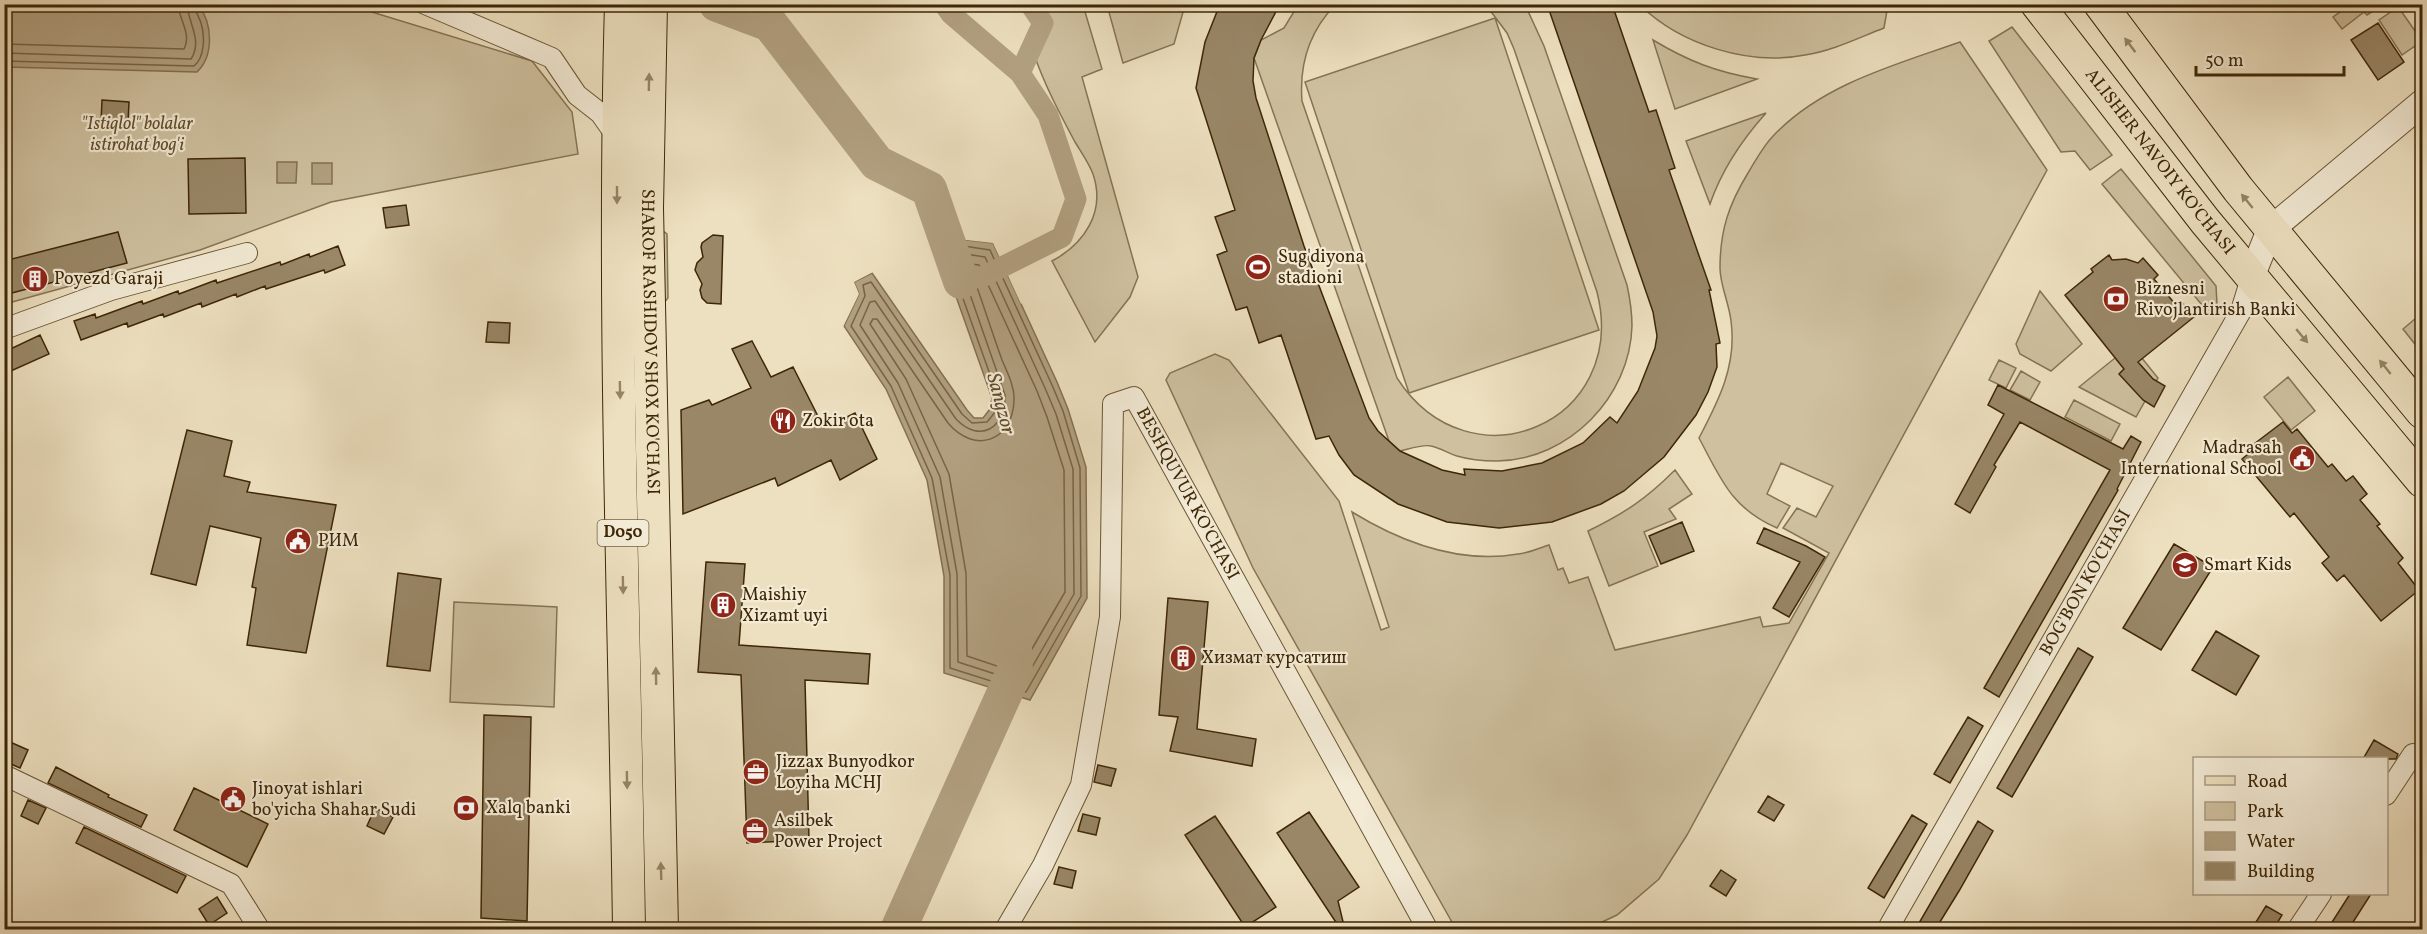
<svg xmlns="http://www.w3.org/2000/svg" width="2427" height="934" font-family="Vollkorn,serif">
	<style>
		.green { fill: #cfc1a0; stroke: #867453; stroke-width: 1.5 }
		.water { fill: #b2a181; stroke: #847050; stroke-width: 1.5 }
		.pier { fill: #ede0c0 }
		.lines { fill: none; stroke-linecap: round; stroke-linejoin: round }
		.shore { stroke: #786444; stroke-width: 1.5 }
		.canal { stroke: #b2a181; stroke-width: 21 }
		.river { stroke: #b2a181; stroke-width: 36 }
		.building { fill: #998767; stroke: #3e2706; stroke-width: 1.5 }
		.minor-casing { stroke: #6a5534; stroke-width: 22 }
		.tertiary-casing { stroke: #6a5534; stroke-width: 28 }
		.primary-casing { stroke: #3e2706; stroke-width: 34 }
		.minor { stroke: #f3ebd6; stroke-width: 20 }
		.tertiary { stroke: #f3ebd6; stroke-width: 26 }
		.primary { stroke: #ede0c0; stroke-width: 32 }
		.oneway { fill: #968463 }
		.labels { text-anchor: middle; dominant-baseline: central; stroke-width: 4.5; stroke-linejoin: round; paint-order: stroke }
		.shield { fill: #f3ebd6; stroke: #746244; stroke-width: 1.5 }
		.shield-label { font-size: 16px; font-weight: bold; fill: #3e2706 }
		.park-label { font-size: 18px; font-style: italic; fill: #624e2c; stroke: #f3ebd6 }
		.street-label { font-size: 18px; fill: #3e2706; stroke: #f3ebd6 }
		.poi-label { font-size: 18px; fill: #3e2706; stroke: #f3ebd6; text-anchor: start }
		.water-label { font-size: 20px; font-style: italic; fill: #614c2b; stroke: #f3ebd6 }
	</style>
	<rect width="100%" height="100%" fill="#ede0c0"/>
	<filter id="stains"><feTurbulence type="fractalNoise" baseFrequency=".00333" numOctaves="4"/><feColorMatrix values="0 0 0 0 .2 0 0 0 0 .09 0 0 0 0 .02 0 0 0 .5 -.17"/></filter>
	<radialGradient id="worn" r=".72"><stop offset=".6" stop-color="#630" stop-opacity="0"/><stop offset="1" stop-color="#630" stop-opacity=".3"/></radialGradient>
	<!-- green -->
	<path class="green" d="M5 5H349L532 61 572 112 578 154 331 202 200 250 5 304Z
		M1042 5H1083L1102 69 1082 77 1138 277 1130 297 1095 342 1052 261C1084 244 1106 212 1093 174 1089 163 1081 152 1075 142 1060 114 1044 84 1034 54L1046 16Z
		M1107 5V4L1185 5 1174 44 1123 63Z
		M1298 5H1335C1309 32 1299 63 1302 101L1397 378C1470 491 1630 423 1597 292L1514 49 1507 33 1486 5H1524L1527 9 1544 46 1627 285C1630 299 1632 312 1632 326 1630 397 1569 460 1497 461 1484 461 1470 460 1457 456 1448 453 1440 448 1431 446 1423 444 1409 449 1400 451L1389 441 1254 58 1261 40 1284 28Z
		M1640 5H1888L1884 28C1858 38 1832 51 1805 55 1749 66 1681 45 1640 5Z
		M2350 5V4L2383 5 2367 15 2364 12 2342 29 2333 17Z
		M2388 5H2397L2422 41 2402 55 2379 20 2392 11Z
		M1495 18 1599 330 1409 393 1305 82Z
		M2012 27 2112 155 2090 170 2075 151 2061 152 1989 41Z
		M1653 40C1688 61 1716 72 1757 79L1675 109Z
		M1960 42 2047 170 1687 835 1659 879 1617 915 1587 929 1469 930 1453 924 1253 568 1166 380 1170 373 1215 354 1229 360 1339 501 1381 630 1389 627 1352 512C1401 542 1460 564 1518 554 1529 553 1539 548 1549 545L1558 570 1563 568 1569 583 1588 577 1615 650 1760 617 1763 627 1789 623 1829 553 1783 528 1797 508 1816 517 1833 486 1781 463 1767 494 1790 506 1777 528C1731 508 1721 479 1699 438 1719 400 1737 365 1731 321 1729 303 1720 285 1720 268 1720 230 1729 204 1748 173 1756 160 1763 146 1774 135 1823 84 1895 65 1960 42Z
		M1766 113C1741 141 1722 169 1710 204L1686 141Z
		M2121 169 2216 286 2217 304 2211 316 2102 184Z
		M653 224 667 234 668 298 657 311Z
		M2040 291 2082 344 2051 371 2020 354 2016 344Z
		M2416 318 2422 326V353L2403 329Z
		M2133 347 2158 378 2136 417 2079 387 2115 358Z
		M1999 360 2016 368 2006 388 1989 380Z
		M2021 371 2040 382 2030 400 2010 390Z
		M2288 377 2315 411 2291 430 2264 397Z
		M2074 400 2120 424 2111 441 2065 417Z
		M1675 470 1692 494 1669 509 1676 519 1644 532 1658 566 1609 586 1588 531C1625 513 1646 499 1675 470Z
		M454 602 557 607 554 707 450 702Z"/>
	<!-- water -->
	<path class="water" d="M5 4 198 5C213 23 214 56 197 72L5 67Z
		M277 162H297L296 183H277Z
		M312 163H332V184H312Z
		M954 230 959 239 993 243 1057 382 1068 409 1086 467 1087 598 1030 700 944 673V576L927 480 886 389 844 326 859 294 854 282 872 273 967 410 974 418H983L990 409 992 398 936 240Z"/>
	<!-- pier -->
	<path class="pier" d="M954 227 960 237 996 241 1023 302 1021 304 993 243 958 239 954 230 933 241 934 238Z
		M871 270 875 271 854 282 859 294 842 329 841 325 856 294 851 281Z"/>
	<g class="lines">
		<!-- shore -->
		<path class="shore" d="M4 44 184 49C192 34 179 20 178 4
			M4 53 191 59C203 40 188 23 187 4
			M4 61 194 66C205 57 205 36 201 23 199 17 195 11 194 4
			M950 240 957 245 990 250 1052 385 1063 411 1080 468 1081 596 1026 692 950 668V575L932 478 891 386 851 326 865 296 863 285 871 282 962 414 972 423 987 422 996 411 998 397 944 245 945 242Z
			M959 253 985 257 1045 388 1056 414 1073 469 1074 594 1023 683 958 662 957 574 940 477 898 383 860 325 870 302 875 301 956 419C980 444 1006 428 1005 395L957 257Z
			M971 264 979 265 1037 391 1047 417 1064 470 1065 592 1018 673 967 656 966 573 949 474 906 379 870 324 873 319H877L948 423C975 455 1013 441 1014 400 1015 387 1007 372 1002 360 991 329 981 298 970 267Z"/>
		<!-- canal -->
		<path class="canal" d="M944 4 951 14 1020 73
			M980 278 1062 237 1076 199 1048 115 1020 73 1043 23 1030 4"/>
		<!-- river -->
		<path class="river" d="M717 4 770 24 877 163 929 189 961 281
			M898 930 1015 670 1014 646"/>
	</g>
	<!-- building -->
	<path class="building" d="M1220 4H1280L1261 40 1254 58 1253 81 1256 98 1304 246 1369 418 1378 431 1400 451 1442 470 1465 475 1464 469 1502 471 1542 463 1583 443 1610 417 1617 423 1638 391 1655 348 1657 336 1653 312 1547 4H1612L1649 112 1656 110 1675 168 1669 170 1711 290H1709L1720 343 1716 344 1717 367 1708 392 1696 415 1664 457 1624 491 1601 504 1552 522 1499 528 1447 522 1398 504 1354 475 1339 455 1329 436 1316 439 1281 335 1259 343 1247 307 1236 310 1217 255 1227 251 1215 217 1235 210 1196 88 1205 42Z
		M2378 23 2404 62 2378 80 2351 40Z
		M102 100 129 102 128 123 101 122Z
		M245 158 246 213 189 214 188 159Z
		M406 205 409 225 386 228 383 208Z
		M118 232 127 263 4 295V261Z
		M713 235 723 236 721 304 707 303 702 298 700 290 702 284 695 270 697 263 703 257 701 247 702 243Z
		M338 246 345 265 325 273 324 270 266 289 265 286 237 297 236 294 202 307 201 303 164 317 163 314 128 327 127 323 81 340 74 321 95 314 96 318 142 301 143 304 178 291 179 294 216 280 217 283 280 262 281 265 309 254 310 257Z
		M2109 255 2112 260 2126 259 2138 263 2143 258 2158 275 2154 279 2176 305 2181 301 2194 317 2138 362 2153 379 2165 386 2154 407 2143 400 2119 374 2124 369 2065 295 2093 272 2091 269Z
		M488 322 510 323 509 343 486 342Z
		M40 335 49 354 4 374V352Z
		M752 341 771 377 793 367 824 428 855 413 877 459 840 480 831 460 778 486 775 478 683 514 681 410 709 400 712 405 751 388 732 349Z
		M1998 385 2123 449 2131 436 2141 442 2117 489 2118 490 1999 697 1984 688 2110 470 2020 422 1994 465 1996 467 1970 513 1955 504 2004 414 1988 405Z
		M2283 422 2292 433 2297 429 2328 467 2332 464 2346 481 2353 476 2367 494 2360 500 2380 524 2377 526 2403 558 2398 563 2419 590 2381 621 2344 575 2337 581 2322 563 2329 557 2294 513 2290 517 2242 459 2253 450 2250 447Z
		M187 430 232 441 224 476 250 482 247 492 336 505 306 653 247 645 256 588 252 587 261 538 210 526 196 585 151 574Z
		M1682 522 1694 551 1661 564 1649 536Z
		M1764 528 1806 546 1825 557 1789 617 1773 608 1800 562 1757 543Z
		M2174 544 2213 567 2161 650 2123 628Z
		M706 562 745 564 739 645 870 654 868 684 805 680 809 840 747 843 741 675 698 672Z
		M398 573 441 579 430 671 387 666Z
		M1168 598 1208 602 1197 729 1256 739 1252 766 1170 751 1178 717 1159 715Z
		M2216 631 2259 656 2236 695 2192 670Z
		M2078 648 2093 657 2012 797 1997 788Z
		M484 715 531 717 527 921 481 918Z
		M1968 717 1983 726 1950 783 1934 774Z
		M2374 740 2398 754 2396 759H2363Z
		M10 742 28 750 20 768 4 761V755Z
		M1098 765 1116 769 1111 786 1094 782Z
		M56 767 109 795 108 797 147 815 141 827 48 783Z
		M194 788 268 824 247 867 174 830Z
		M1768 796 1784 805 1774 821 1758 812Z
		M28 800 46 808 38 824 21 816Z
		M375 808 393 817 384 834 367 826Z
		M1309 812 1359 887 1338 901 1345 930H1341L1277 833Z
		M1083 814 1100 818 1096 835 1078 831Z
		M1912 815 1927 824 1884 898 1868 888Z
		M1215 816 1276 907 1245 927 1185 835Z
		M1978 821 1993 831 1959 891 1935 930H1915Z
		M84 827 186 876 177 893 76 843Z
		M1059 867 1076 871 1072 888 1054 884Z
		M1721 870 1736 880 1726 896 1710 886Z
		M2350 894H2371L2348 930H2327Z
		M217 897 227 913 209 925 199 909Z
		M2266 906 2282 915 2273 930H2268L2256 922Z"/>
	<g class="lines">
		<defs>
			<g id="minor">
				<path d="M425 4 552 58 577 95 600 113 617 137"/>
				<path d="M4 329 111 290 247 253"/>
				<path d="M4 775 231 884 260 930"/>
				<path d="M2386 795 2413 754"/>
				<path id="s1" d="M1005 930 1043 865 1081 785 1110 617 1113 404 1134 397 1428 930"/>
				<path id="s2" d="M1887 930 2241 311 2252 275"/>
				<path d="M2297 930 2321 894"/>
			</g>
			<path id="tertiary" d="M2252 275 2270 230 2422 103"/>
			<g id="primary">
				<path d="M621 4C612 313 625 621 629 930"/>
				<path id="s3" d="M651 4 647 208 662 930"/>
				<path id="s4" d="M2037 4 2205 221 2422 481"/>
				<path d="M2100 4 2238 189 2422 412"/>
			</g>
		</defs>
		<!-- minor casing -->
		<use href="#minor" class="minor-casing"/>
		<!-- tertiary casing -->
		<use href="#tertiary" class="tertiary-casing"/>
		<!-- primary casing -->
		<use href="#primary" class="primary-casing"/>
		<!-- minor -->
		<use href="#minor" class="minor"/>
		<!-- tertiary -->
		<use href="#tertiary" class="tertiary"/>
		<!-- primary -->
		<use href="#primary" class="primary"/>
	</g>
	<!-- one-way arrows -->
	<defs><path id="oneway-solid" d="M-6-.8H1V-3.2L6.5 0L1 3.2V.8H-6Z" transform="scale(1.5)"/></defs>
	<g class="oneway">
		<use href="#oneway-solid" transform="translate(2130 45) rotate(-127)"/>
		<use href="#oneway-solid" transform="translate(649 82) rotate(-89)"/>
		<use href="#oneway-solid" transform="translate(617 195) rotate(90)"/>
		<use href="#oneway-solid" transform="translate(2247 201) rotate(-129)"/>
		<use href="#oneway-solid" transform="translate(2302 336) rotate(50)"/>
		<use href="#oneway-solid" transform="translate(2385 367) rotate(-129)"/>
		<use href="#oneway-solid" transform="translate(620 390) rotate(89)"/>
		<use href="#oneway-solid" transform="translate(623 585) rotate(89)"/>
		<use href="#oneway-solid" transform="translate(656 676) rotate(-91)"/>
		<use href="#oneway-solid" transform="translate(627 780) rotate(89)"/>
		<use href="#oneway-solid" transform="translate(661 871) rotate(-92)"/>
	</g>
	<!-- icons -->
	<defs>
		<symbol id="stadium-disc" viewBox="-11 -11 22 22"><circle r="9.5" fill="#8f2418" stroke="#f3ebd6"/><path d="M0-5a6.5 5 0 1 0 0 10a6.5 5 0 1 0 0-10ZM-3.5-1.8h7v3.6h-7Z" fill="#fff"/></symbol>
		<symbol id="building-disc" viewBox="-11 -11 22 22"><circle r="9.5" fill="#8f2418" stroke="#f3ebd6"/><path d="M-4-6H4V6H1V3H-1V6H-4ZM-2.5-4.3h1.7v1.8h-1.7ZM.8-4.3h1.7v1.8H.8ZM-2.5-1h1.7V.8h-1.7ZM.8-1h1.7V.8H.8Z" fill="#fff"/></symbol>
		<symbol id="bank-disc" viewBox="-11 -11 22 22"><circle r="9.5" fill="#8f2418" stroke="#f3ebd6"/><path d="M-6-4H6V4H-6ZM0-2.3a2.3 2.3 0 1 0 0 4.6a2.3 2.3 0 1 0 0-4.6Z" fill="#fff"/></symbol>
		<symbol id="restaurant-disc" viewBox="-11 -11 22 22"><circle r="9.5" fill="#8f2418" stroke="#f3ebd6"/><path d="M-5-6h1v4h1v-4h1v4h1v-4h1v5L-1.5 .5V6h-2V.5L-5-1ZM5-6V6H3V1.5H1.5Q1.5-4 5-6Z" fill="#fff"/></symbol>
		<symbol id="civic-disc" viewBox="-11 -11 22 22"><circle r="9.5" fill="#8f2418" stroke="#f3ebd6"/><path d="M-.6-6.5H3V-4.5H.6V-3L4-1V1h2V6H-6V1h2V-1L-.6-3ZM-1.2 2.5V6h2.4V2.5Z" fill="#fff"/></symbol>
		<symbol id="school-disc" viewBox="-11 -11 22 22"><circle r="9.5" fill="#8f2418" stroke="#f3ebd6"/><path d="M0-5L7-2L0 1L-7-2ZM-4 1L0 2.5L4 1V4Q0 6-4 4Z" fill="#fff"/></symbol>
		<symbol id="office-disc" viewBox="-11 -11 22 22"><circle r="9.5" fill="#8f2418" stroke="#f3ebd6"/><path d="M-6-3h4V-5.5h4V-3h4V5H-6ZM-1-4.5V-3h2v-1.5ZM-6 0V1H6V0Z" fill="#fff"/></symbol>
	</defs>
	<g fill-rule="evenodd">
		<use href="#stadium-disc" x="1243" y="252" width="30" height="30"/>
		<use href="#building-disc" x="20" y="264" width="30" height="30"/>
		<use href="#bank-disc" x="2101" y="284" width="30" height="30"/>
		<use href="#restaurant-disc" x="768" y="406" width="30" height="30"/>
		<use href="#civic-disc" x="2287" y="443" width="30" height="30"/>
		<use href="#civic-disc" x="283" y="526" width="30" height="30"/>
		<use href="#school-disc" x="2170" y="550" width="30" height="30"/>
		<use href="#building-disc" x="708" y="590" width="30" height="30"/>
		<use href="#building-disc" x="1168" y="643" width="30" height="30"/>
		<use href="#office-disc" x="741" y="757" width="30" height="30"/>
		<use href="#civic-disc" x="218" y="784" width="30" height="30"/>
		<use href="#bank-disc" x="451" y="793" width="30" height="30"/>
		<use href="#office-disc" x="740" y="816" width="30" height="30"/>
	</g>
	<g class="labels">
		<!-- shield labels -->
		<rect class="shield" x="597.5" y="520" width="51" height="26" rx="4.5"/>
		<g class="shield-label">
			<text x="623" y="533">D050</text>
		</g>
		<!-- park labels -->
		<g class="park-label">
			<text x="137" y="124">"Istiqlol" bolalar<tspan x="137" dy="21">istirohat bog'i</tspan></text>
		</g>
		<!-- street labels -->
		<g class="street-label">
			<text stroke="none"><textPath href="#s4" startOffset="200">ALISHER NAVOIY KO'CHASI</textPath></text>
			<text stroke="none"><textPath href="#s3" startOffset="338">SHAROF RASHIDOV SHOX KO'CHASI</textPath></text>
			<text stroke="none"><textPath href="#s1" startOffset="680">BESHQUVUR KO'CHASI</textPath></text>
			<text stroke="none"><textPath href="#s2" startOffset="400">BOG'BON KO'CHASI</textPath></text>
		</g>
		<!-- poi labels -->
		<g class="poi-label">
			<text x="1278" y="257">Sug'diyona<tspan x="1278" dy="21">stadioni</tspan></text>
			<text x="54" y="279">Poyezd Garaji</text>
			<text x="2136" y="289">Biznesni<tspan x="2136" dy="21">Rivojlantirish Banki</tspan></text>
			<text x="802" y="421">Zokir ota</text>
			<text x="2282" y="448" text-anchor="end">Madrasah<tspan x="2282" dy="21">International School</tspan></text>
			<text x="318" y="541">РИМ</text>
			<text x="2204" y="565">Smart Kids</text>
			<text x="742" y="595">Maishiy<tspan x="742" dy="21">Xizamt uyi</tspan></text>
			<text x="1202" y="658">Хизмат курсатиш</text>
			<text x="776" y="762">Jizzax Bunyodkor<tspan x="776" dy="21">Loyiha MCHJ</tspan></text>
			<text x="252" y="789">Jinoyat ishlari<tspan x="252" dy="21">bo'yicha Shahar Sudi</tspan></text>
			<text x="486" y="808">Xalq banki</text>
			<text x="774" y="821">Asilbek<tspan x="774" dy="21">Power Project</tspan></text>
		</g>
		<!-- water labels -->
		<g class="water-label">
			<text transform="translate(1000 404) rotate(75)">Sangzor</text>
		</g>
	</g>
	<!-- margin -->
	<rect width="2427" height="934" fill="none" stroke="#ede0c0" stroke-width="24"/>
	<rect x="6" y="6" width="2415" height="922" fill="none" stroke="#3e2706" stroke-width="3"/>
	<rect x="12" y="12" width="2403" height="910" fill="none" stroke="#3e2706" stroke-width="1.5"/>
	<!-- legend -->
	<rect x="2193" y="757" width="195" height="138" fill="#f3ebd6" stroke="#ab9d83" stroke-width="1.5"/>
	<rect x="2205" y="776" width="30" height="9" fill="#ede0c0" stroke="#ab9d83" stroke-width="1.5"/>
	<text x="2247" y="787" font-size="18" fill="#3e2706">Road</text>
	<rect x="2205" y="802" width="30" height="18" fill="#cfc1a0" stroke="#ab9d83" stroke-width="1.5"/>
	<text x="2247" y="817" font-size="18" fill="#3e2706">Park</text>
	<rect x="2205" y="832" width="30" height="18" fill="#b2a181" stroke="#ab9d83" stroke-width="1.5"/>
	<text x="2247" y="847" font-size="18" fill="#3e2706">Water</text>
	<rect x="2205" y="862" width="30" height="18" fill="#998767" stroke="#ab9d83" stroke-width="1.5"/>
	<text x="2247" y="877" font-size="18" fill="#3e2706">Building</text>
	<!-- scale -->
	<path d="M2196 66v9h148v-9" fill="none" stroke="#3e2706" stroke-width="3"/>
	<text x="2205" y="66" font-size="18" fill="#3e2706" stroke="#f3ebd6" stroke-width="4.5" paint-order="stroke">50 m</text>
	<rect width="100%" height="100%" filter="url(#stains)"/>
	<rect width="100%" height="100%" fill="url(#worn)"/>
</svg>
